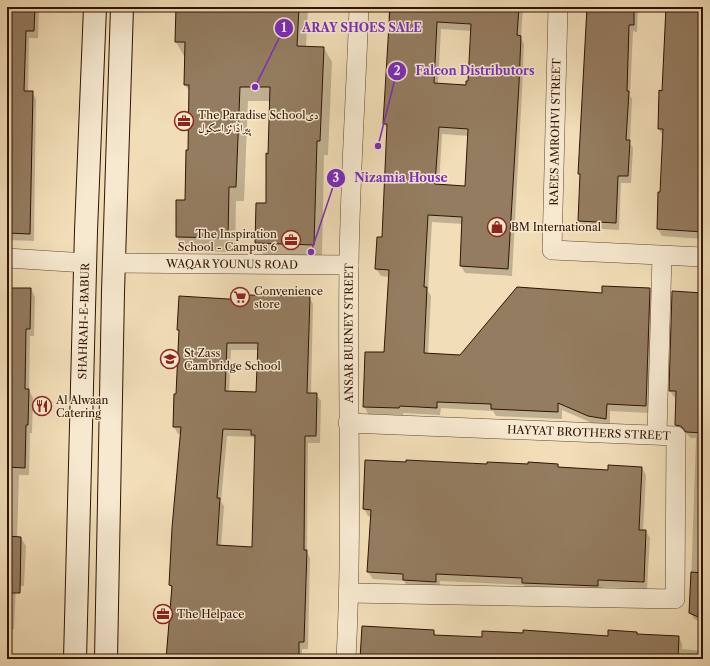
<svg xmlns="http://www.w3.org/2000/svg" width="710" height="666" font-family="'Libre Caslon Text',Amiri,serif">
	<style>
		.shadow { fill: #0003; fill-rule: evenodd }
		.building { fill: #947c60; stroke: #301302; fill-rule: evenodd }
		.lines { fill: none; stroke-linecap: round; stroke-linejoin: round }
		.minor-casing { stroke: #60462f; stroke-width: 20 }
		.secondary-casing { stroke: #301302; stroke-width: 24 }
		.minor { stroke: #f6e9d0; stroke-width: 19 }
		.secondary { stroke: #f6e9d0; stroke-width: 22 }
		.labels { text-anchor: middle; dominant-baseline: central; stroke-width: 3; stroke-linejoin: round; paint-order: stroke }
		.poi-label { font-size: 11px; fill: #301302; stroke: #f6e9d0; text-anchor: start }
		.street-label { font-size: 11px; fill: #301302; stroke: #f6e9d0 }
		.leader { fill: none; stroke: #7b2cbf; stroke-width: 1.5 }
		.callout-dot { fill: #7b2cbf; stroke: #f6e9d0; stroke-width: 1.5 }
		.mark-label { font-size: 12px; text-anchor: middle; font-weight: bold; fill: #fff }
		.callout-label { font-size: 12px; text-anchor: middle; font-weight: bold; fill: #7b2cbf; stroke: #f6e9d0; stroke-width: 3; stroke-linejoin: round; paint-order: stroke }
	</style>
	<rect width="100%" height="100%" fill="#f1ddb7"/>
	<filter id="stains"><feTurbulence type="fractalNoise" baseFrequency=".005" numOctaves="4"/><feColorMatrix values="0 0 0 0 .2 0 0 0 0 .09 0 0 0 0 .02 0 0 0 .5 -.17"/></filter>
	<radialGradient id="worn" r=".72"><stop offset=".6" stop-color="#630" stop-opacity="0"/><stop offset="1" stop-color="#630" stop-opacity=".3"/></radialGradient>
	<!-- shadow -->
	<path class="shadow" d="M7 7H39L38 38H29L28 92H32L36 99 34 241 7 240Z
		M177 7H308L306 47 324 48 332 62 328 155H324L322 259 265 257 256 243 267 204 271 101H248L244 201H236L235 252 185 251 177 237 186 201 190 92 185 85 186 56H184L176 42Z
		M389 7H523L521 38 524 44 522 92 512 276 465 273 461 266 463 224 432 222 428 291 431 296 428 355 461 356 603 294 650 289 654 297 649 413 610 411V426L592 423 562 410V419L496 416 493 411 441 408 440 415 403 413V415L368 414 364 406 385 354 389 277 381 276 376 269 383 238 388 130 384 124 390 21 388 18ZM441 29 472 31 469 82 467 86 438 84ZM442 134 469 136 466 187 439 185Z
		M587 7H638L637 32 633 31 630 96 632 99 630 143 633 148 631 183H621L619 230 584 228 579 221 581 177 579 174Z
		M666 7H703V239L662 236 658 229 659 193H661L663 136 659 129 663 92Z
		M7 289H31L35 297 34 336H30L29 390 33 398 32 433H30L29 475H19L17 538H21L26 546 24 586H16L14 629H7Z
		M703 294V623L694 619 690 612 696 438H691L686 433 680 431 676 425 677 397H674L670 391Z
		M309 297 313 304 311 394H316L321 401 320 443H308L307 553 310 558 308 649H302V659H167L172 590 170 585 181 434H178L174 427 177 395 180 333 178 329 246 301ZM231 350H259L257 393 229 392ZM227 436 253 437 256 441 253 548 221 546 224 506 221 502Z
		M557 465 559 468 609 471 642 468 646 475 643 531H646L650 538 647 589 602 587 601 593 527 590 524 585 440 581 439 589 408 587 404 581 373 579 368 572 371 517 368 516 364 509 488 466Z
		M433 631 436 636 483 638 608 637 637 633 638 635 679 637 682 644V649L703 651V659H361Z"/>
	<!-- building -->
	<path class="building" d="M7 7H35L34 31H26L24 91H33L30 234 7 233Z
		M176 7H299L297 46 324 47 320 141H317L314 245 255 243 256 203H266V153L268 154 270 87H240L236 187H229L228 238 176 237V200H185L186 150H188L189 85H184L185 42H175Z
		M390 7H519L517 35 521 36 519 84 508 269 460 266 462 217 428 215 424 287H427L424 353 460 355 517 287 602 293V286L650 288 646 406 607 404 606 419 588 416 558 403V412L491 409V404L437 402V408L400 406 399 408 363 407 365 352H384L389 270 375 269 377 237H382L387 124H383ZM437 22 471 24 468 81H466V85L434 83ZM439 127 468 129 465 186 435 184Z
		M587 7H634V25H629L627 91H629L626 140H630L628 176H618L616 223 578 221 580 174H578Z
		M666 7H703V102L701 143 703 144V232L657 229 658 192H660L663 129H658L659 90 662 91Z
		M7 288H31L30 329H26L25 389H29L28 425H26L25 468 7 467Z
		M672 291 703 293V433L686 432 681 426 675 425 676 391H669Z
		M245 295 310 296 307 393H317L316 436H305L304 550H307L304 642H299V659H166L172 586 169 585 172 528 181 427H173L174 394H176L179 330H177L179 296 245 300ZM227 343H258L256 392 225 391ZM223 429 251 430V435H255L252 547 217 545 220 498H217Z
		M365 460 406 462V460L487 464V462L528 464V462L558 464V467L608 470V465L642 467 639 530H646L644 582 598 580V586L522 583V578L436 574V582L403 580V574L367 572 371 510 363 509Z
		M7 536 21 537 20 593H7Z
		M691 572 703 573V619L689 613Z
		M362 626 434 630V635L482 637V631L523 633V630L608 636V630L637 632V634L679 636 678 659H360Z"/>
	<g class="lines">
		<defs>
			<g id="minor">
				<path d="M558 7 552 250 703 257"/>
				<path d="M7 258 86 263"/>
				<path id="s1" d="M114 263 349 265"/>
				<path id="s2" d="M348 423 676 436 675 599 349 593"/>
				<path d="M657 434 662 256"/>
				<path id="s3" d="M346 659C353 528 347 397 349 266 350 180 356 93 359 7"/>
			</g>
			<g id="secondary">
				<path id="s4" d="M75 659 86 231 95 7"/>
				<path d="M106 659 113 292 122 7"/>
			</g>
		</defs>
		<!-- minor casing -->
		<use href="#minor" class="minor-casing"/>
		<!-- secondary casing -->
		<use href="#secondary" class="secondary-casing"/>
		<!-- minor -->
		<use href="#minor" class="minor"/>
		<!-- secondary -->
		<use href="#secondary" class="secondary"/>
	</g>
	<!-- icons -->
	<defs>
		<symbol id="office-ring" viewBox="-11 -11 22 22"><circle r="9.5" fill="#f6e9d0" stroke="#8f2418" stroke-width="1.5"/><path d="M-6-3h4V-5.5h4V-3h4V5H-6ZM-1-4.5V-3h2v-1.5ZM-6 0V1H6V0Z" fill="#8f2418"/></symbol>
		<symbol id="shop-ring" viewBox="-11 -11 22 22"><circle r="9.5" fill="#f6e9d0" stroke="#8f2418" stroke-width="1.5"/><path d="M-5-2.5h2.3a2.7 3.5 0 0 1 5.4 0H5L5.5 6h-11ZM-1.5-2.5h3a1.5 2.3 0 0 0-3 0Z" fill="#8f2418"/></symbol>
		<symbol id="supermarket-ring" viewBox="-11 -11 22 22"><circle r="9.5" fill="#f6e9d0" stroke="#8f2418" stroke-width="1.5"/><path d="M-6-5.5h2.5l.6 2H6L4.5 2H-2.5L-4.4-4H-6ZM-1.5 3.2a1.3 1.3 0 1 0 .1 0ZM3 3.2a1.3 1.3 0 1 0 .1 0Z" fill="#8f2418"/></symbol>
		<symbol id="school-ring" viewBox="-11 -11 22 22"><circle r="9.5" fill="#f6e9d0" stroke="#8f2418" stroke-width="1.5"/><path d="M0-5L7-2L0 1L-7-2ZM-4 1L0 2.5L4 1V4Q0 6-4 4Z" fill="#8f2418"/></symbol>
		<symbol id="restaurant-ring" viewBox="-11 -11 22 22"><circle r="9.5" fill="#f6e9d0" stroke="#8f2418" stroke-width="1.5"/><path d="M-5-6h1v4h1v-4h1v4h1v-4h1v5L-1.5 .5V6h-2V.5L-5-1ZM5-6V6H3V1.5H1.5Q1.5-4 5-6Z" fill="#8f2418"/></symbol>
	</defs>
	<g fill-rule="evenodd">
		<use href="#office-ring" x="173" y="110" width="22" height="22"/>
		<use href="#shop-ring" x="486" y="216" width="22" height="22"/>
		<use href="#office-ring" x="280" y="229" width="22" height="22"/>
		<use href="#supermarket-ring" x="229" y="286" width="22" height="22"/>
		<use href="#school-ring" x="159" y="348" width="22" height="22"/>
		<use href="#restaurant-ring" x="31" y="395" width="22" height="22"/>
		<use href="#office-ring" x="152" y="603" width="22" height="22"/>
	</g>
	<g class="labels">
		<!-- poi labels -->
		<g class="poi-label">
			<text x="198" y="115">The Paradise Schoolدی<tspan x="198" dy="13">پیراڈائز اسکول</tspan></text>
			<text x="511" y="227">BM International</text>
			<text x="277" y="234" text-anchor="end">The Inspiration<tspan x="277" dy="13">School - Campus 6</tspan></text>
			<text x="254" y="291">Convenience<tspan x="254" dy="13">store</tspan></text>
			<text x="184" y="353">St Zass<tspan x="184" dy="13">Cambridge School</tspan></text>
			<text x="56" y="400">Al Alwaan<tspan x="56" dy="13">Catering</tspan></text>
			<text x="177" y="614">The Helpace</text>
		</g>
		<!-- street labels -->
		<g class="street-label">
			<text transform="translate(555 132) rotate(-89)">RAEES AMROHVI STREET</text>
			<text stroke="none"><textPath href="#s1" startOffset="118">WAQAR YOUNUS ROAD</textPath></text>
			<text stroke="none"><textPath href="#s4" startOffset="338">SHAHRAH-E-BABUR</textPath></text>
			<text stroke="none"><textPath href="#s3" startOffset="326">ANSAR BURNEY STREET</textPath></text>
			<text stroke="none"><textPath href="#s2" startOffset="241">HAYYAT BROTHERS STREET</textPath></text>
		</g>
	</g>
	<!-- callouts -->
	<path class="leader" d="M255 87L284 28M378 146L397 71M311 252L336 178"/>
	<g class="callout-dot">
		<circle cx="255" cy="87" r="4"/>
		<circle cx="378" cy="146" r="4"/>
		<circle cx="311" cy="252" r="4"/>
		<circle cx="284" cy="28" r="10"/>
		<circle cx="397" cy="71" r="10"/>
		<circle cx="336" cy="178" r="10"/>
	</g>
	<g class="mark-label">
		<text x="284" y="32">1</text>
		<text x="397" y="75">2</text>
		<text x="336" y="182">3</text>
	</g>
	<g class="callout-label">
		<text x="362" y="32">ARAY SHOES SALE</text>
		<text x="475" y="75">Falcon Distributors</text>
		<text x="401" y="182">Nizamia House</text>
	</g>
	<!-- margin -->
	<rect width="710" height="666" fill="none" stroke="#f1ddb7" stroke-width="24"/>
	<rect x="8" y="8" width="694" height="650" fill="none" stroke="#301302" stroke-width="2"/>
	<rect x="12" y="12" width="686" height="642" fill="none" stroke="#301302"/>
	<rect width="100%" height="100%" filter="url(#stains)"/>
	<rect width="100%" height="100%" fill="url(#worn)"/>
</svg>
